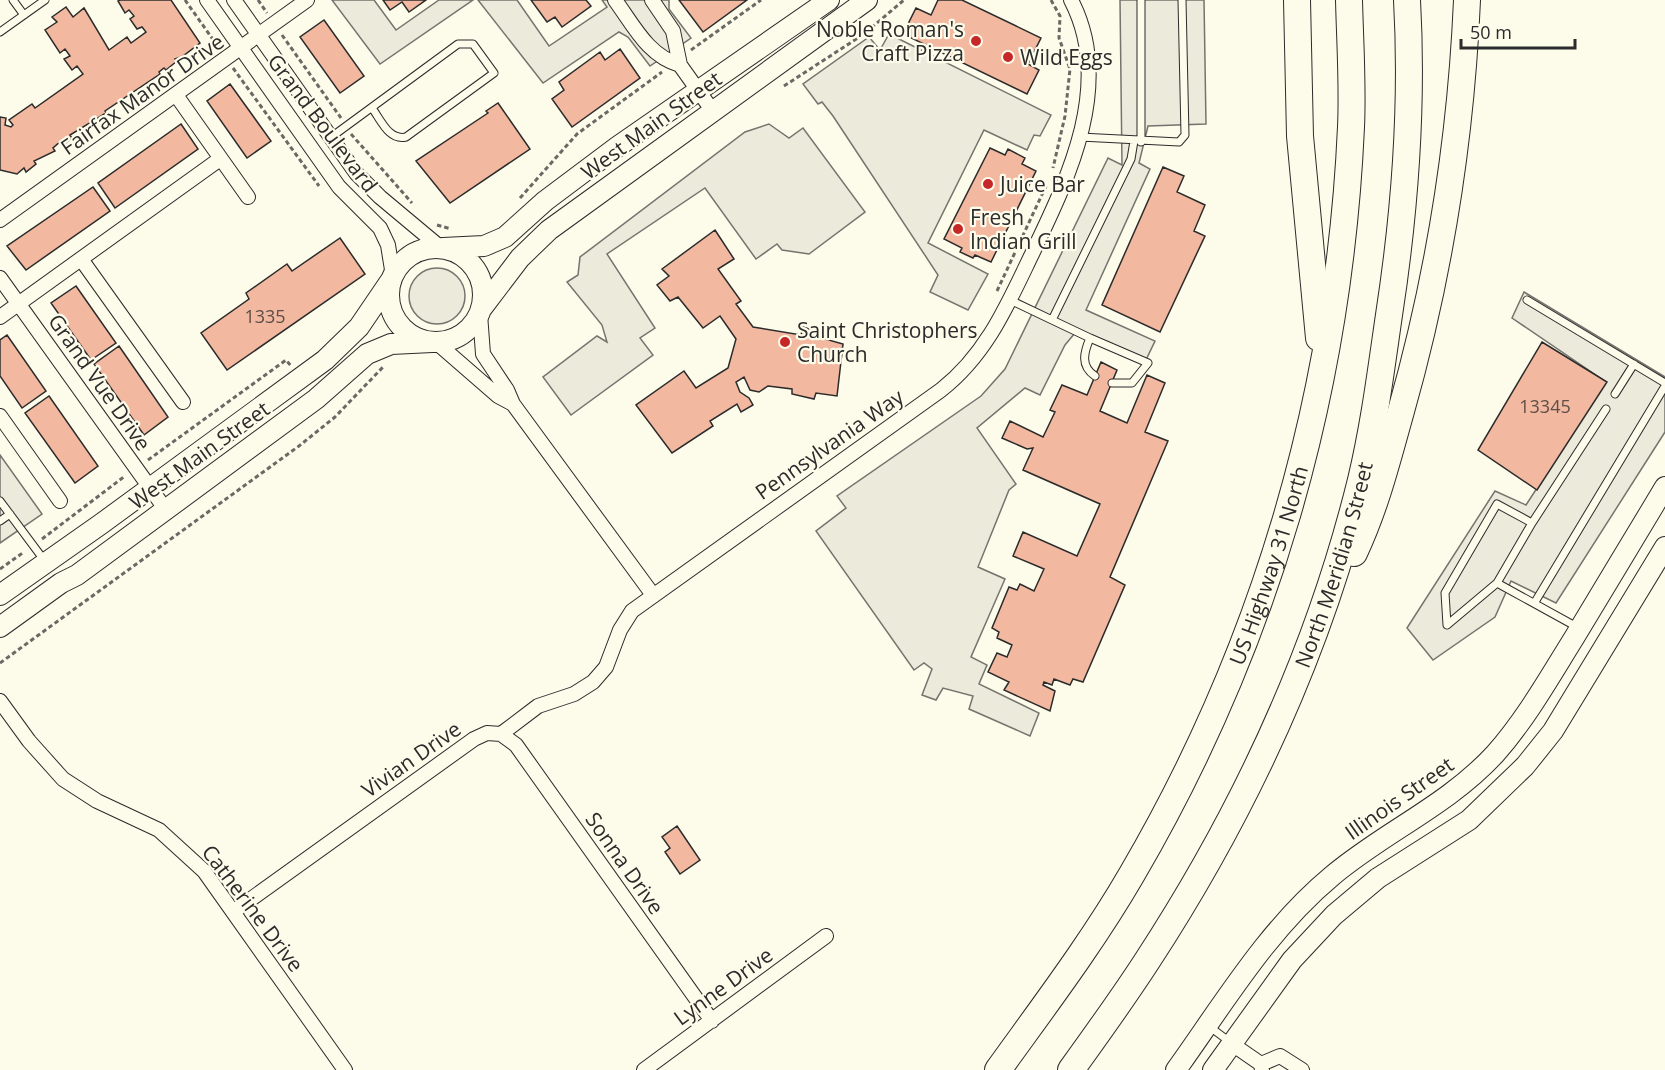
<svg xmlns="http://www.w3.org/2000/svg" width="1665" height="1070" font-family="'Open Sans',sans-serif">
	<style>
		.green { fill: #ecebdb; stroke: #74746e; stroke-width: 1.5 }
		.parking { fill: #eceadb; stroke: #74746e; stroke-width: 1.5 }
		.building { fill: #f2b8a0; stroke: #2b2b2b; stroke-width: 1.5 }
		.lines { fill: none; stroke-linecap: round; stroke-linejoin: round }
		.lane-casing { stroke: #2b2b2b; stroke-width: 9 }
		.street-casing { stroke: #2b2b2b; stroke-width: 16 }
		.secondary-casing { stroke: #2b2b2b; stroke-width: 22 }
		.highway-casing { stroke: #2b2b2b; stroke-width: 28 }
		.path { stroke: #6a6964; stroke-width: 3; stroke-dasharray: 4.5 3; stroke-linecap: butt }
		.lane { stroke: #fdfbea; stroke-width: 7 }
		.street { stroke: #fdfbea; stroke-width: 14 }
		.secondary { stroke: #fdfbea; stroke-width: 20 }
		.highway { stroke: #fdfbea; stroke-width: 26 }
		.poi-dot { fill: #c62828; stroke: #fdfbea; stroke-width: 2 }
		.labels { text-anchor: middle; dominant-baseline: central; stroke-width: 4.5; stroke-linejoin: round; paint-order: stroke }
		.number-label { font-size: 18px; fill: #5d4e48 }
		.poi-label { font-size: 21px; fill: #2b2b2b; stroke: #fdfbea; text-anchor: start }
		.street-label { font-size: 21px; fill: #2b2b2b; stroke: #fdfbea }
	</style>
	<rect width="100%" height="100%" fill="#fdfbea"/>
	<!-- green -->
	<path class="green" d="M409 296a28 28 0 1 1 56 0a28 28 0 1 1-56 0Z"/>
	<!-- parking -->
	<path class="parking" d="M332 0H374L396 30 439 0H473L380 64Z
		M478 0H517L549 46 607 7 602 0H669V9L691 38 650 66 628 37 619 32 543 83Z
		M1120 0H1204L1206 124 1148 126 1139 163 1150 169 1086 310 1155 341 1144 364 1075 333 1065 345 1040 395 1025 388 977 428 1016 484 1009 490 978 567 1005 579 971 657 987 665 979 684 1039 713 1030 736 969 709 973 696 943 688 936 700 922 695 932 669 924 663 914 670 816 531 846 508 837 496 981 396 1005 369 1108 158 1122 165Z
		M889 34 1051 115 1040 136 1034 135 1027 150 984 130 928 243 988 274 968 310 930 292 938 275 833 116 822 102 818 104 803 84 869 37 880 50Z
		M769 124 789 138 803 128 865 212 809 254 782 250 777 244 756 259 705 188 607 254 655 328 640 338 653 355 571 415 543 377 597 336 607 342 602 325 567 282 578 275 580 257 745 132Z
		M1524 292 1665 377V432L1556 603 1511 581 1495 617 1433 660 1407 628 1495 491 1526 505 1606 382 1512 318Z
		M0 455 42 514 0 543Z"/>
	<!-- building -->
	<path class="building" d="M120 0H171L200 43 183 56 175 59 177 61 166 70 164 68 159 72 160 74 105 111 106 113 70 135 72 138 63 145 61 141 53 148 55 151 34 161 36 164 26 172 24 168 17 174 0 170V117L6 118 5 125 11 127 13 125 9 120 32 104 35 108 83 74 77 66 72 70 64 59 70 56 65 49 60 53 45 30 57 22 52 17 66 7 73 17 84 8 109 50 127 37 131 43 146 32 142 27 137 29 130 19 134 16 129 10 125 13 118 1Z
		M383 0H426L409 12 402 2 390 10Z
		M531 0H586L591 6 562 27 555 17 547 22Z
		M679 0H747L703 32Z
		M938 0H962L1041 38 1028 64 1039 70 1027 94 903 34 916 8 931 15Z
		M324 20 364 76 340 93 300 37Z
		M620 49 640 78 572 127 552 99 564 90 559 82 600 52 605 60Z
		M230 84 271 141 247 158 207 101Z
		M498 103 530 149 450 203 416 161 488 113 486 111Z
		M181 124 198 149 115 208 98 183Z
		M990 148 1005 155 1008 149 1025 158 1022 164 1036 171 991 262 975 255 973 258 960 252 962 248 944 239Z
		M1163 167 1184 176 1177 192 1205 205 1194 231 1205 236 1160 332 1102 305Z
		M93 187 110 211 26 270 7 246Z
		M715 230 734 259 718 269 741 301 736 304 753 327 801 335 803 327 825 334V339L843 344 837 396 816 393 814 399 792 394V389L768 386 759 392 750 390 744 377 736 382 740 392 749 398 753 405 741 412 737 404 710 421 713 426 672 453 636 405 684 371 696 388 728 368 736 339 720 316 703 328 678 297 670 301 657 285 669 276 662 269Z
		M340 238 365 274 227 370 201 333 249 299 246 293 287 264 292 271Z
		M76 286 116 343 91 360 51 303Z
		M7 335 46 391 22 408 0 376V340Z
		M1542 342 1607 382 1537 490 1478 450Z
		M119 346 168 417 144 435 94 364Z
		M1101 362 1117 370 1100 411 1127 423 1147 375 1165 383 1145 432 1168 441 1110 577 1125 585 1083 682 1073 679 1070 685 1054 679 1052 685 1044 682 1043 685 1055 691 1050 711 1004 690 1009 682 988 672 997 653 1007 657 1012 645 997 638 999 632 992 628 1009 587 1017 590 1020 584 1034 591 1044 569 1013 556 1023 532 1077 556 1100 504 1023 470 1033 448 1027 449 1002 438 1010 421 1043 437 1055 412 1050 410 1062 385 1087 395Z
		M49 396 98 466 75 483 25 413Z
		M677 826 700 860 680 874 665 852 670 848 662 837Z"/>
	<g class="lines">
		<defs>
			<path id="lane" d="M13 0 24 15
				M1141 0V142
				M0 32 45 0
				M1080 137 1179 142 1185 135 1182 0
				M330 138 458 44H473L494 73 406 137C389 141 381 120 372 108
				M1010 300 1052 320 1131 159 1134 141
				M1527 300 1665 383
				M1052 320 1090 338C1084 352 1080 366 1095 376
				M1090 338 1148 363 1132 383H1112
				M1615 394 1634 364
				M0 501 44 560
				M0 521 10 514
				M1497 583 1532 523
				M1535 602 1665 386
				M1577 627 1497 583 1447 625 1445 593 1497 504 1532 523 1606 409
				M1210 1027 1230 1042"/>
			<path id="street" d="M207 0 339 187 380 228 388 245 393 276
				M234 0 356 173 380 197 441 248
				M615 0C634 26 648 56 680 65
				M652 0 673 31 680 65 712 110
				M176 95 248 197
				M0 220 307 0
				M81 259 183 402
				M0 278 166 510
				M480 314 483 354 507 390 513 404 653 595
				M0 317 220 159
				M437 343 498 396 513 404
				M0 416 60 501
				M0 701 29 741 63 779 97 801 159 830 204 871 345 1070
				M501 734 516 745 712 1021
				M233 912 474 739 487 733 501 734 538 706 574 694 593 682 606 667 620 630 632 611 941 390C986 355 1007 306 1031 256 1068 179 1115 84 1071 0
				M1232 1044 1261 1064 1262 1070
				M1261 1064 1280 1056 1302 1070
				M644 1070 826 936"/>
			<path id="secondary" d="M389 295a47 47 0 1 1 94 0a47 47 0 1 1-94 0Z
				M443 248 484 246 505 237 545 201 617 147 829 0
				M482 308 520 258 549 230 867 0
				M0 595 101 524 325 360 359 327 391 280
				M0 627 61 583 77 575 316 399 367 354 391 344 432 342
				M1176 1070C1224 1003 1268 929 1332 876 1384 832 1447 806 1495 754 1526 719 1549 678 1574 638 1604 588 1635 537 1665 487
				M1213 1070 1292 960 1334 915 1378 878 1469 820 1525 766 1553 731 1665 547"/>
			<g id="highway">
				<path d="M1297 0 1300 136 1319 338"/>
				<path d="M1354 553C1376 506 1387 461 1401 411 1439 277 1461 140 1467 0"/>
				<path id="s1" d="M998 1070C1044 1006 1092 943 1132 874 1266 645 1339 393 1351 127 1353 85 1350 42 1349 0"/>
				<path id="s2" d="M1071 1070C1097 1034 1123 998 1147 961 1243 814 1319 651 1361 480 1374 426 1381 370 1389 315 1405 211 1413 106 1407 0"/>
			</g>
		</defs>
		<!-- lane casing -->
		<use href="#lane" class="lane-casing"/>
		<!-- street casing -->
		<use href="#street" class="street-casing"/>
		<!-- secondary casing -->
		<use href="#secondary" class="secondary-casing"/>
		<!-- highway casing -->
		<use href="#highway" class="highway-casing"/>
		<!-- path -->
		<path class="path" d="M185 0 219 48
			M258 0 267 13
			M1051 0 1060 16 1059 38 1070 69 1065 116 1053 168
			M282 35 341 118
			M691 50 761 0
			M233 68 319 186
			M784 86 864 34 904 0
			M351 134 412 203
			M520 198 577 134 662 72
			M437 225 451 229
			M997 291 1046 186
			M148 460 286 360 291 366
			M42 539 125 476
			M0 569 24 552
			M0 663 299 446 335 417 383 367"/>
		<!-- lane -->
		<use href="#lane" class="lane"/>
		<!-- street -->
		<use href="#street" class="street"/>
		<!-- secondary -->
		<use href="#secondary" class="secondary"/>
		<!-- highway -->
		<use href="#highway" class="highway"/>
	</g>
	<!-- markers -->
	<g class="poi-dot">
		<circle cx="976" cy="41" r="6"/>
		<circle cx="1008" cy="57" r="6"/>
		<circle cx="988" cy="184" r="6"/>
		<circle cx="958" cy="229" r="6"/>
		<circle cx="785" cy="342" r="6"/>
	</g>
	<g class="labels">
		<!-- number labels -->
		<g class="number-label">
			<text x="265" y="316">1335</text>
			<text x="1545" y="406">13345</text>
		</g>
		<!-- poi labels -->
		<g class="poi-label">
			<text x="964" y="29" text-anchor="end">Noble Roman's<tspan x="964" dy="24">Craft Pizza</tspan></text>
			<text x="1020" y="57">Wild Eggs</text>
			<text x="1000" y="184">Juice Bar</text>
			<text x="970" y="217">Fresh<tspan x="970" dy="24">Indian Grill</tspan></text>
			<text x="797" y="330">Saint Christophers<tspan x="797" dy="24">Church</tspan></text>
		</g>
		<!-- street labels -->
		<g class="street-label">
			<text transform="translate(142 94) rotate(-35)">Fairfax Manor Drive</text>
			<text transform="translate(323 123) rotate(53)">Grand Boulevard</text>
			<text transform="translate(651 125) rotate(-36)">West Main Street</text>
			<text transform="translate(100 382) rotate(55)">Grand Vue Drive</text>
			<text transform="translate(829 444) rotate(-35)">Pennsylvania Way</text>
			<text transform="translate(199 455) rotate(-36)">West Main Street</text>
			<text stroke="none"><textPath href="#s2" startOffset="573">North Meridian Street</textPath></text>
			<text stroke="none"><textPath href="#s1" startOffset="576">US Highway 31 North</textPath></text>
			<text transform="translate(411 759) rotate(-35)">Vivian Drive</text>
			<text transform="translate(1399 798) rotate(-35)">Illinois Street</text>
			<text transform="translate(625 863) rotate(55)">Sonna Drive</text>
			<text transform="translate(253 908) rotate(53)">Catherine Drive</text>
			<text transform="translate(723 986) rotate(-36)">Lynne Drive</text>
		</g>
	</g>
	<!-- scale -->
	<path d="M1461 39v9h114v-9" fill="none" stroke="#2b2b2b" stroke-width="3"/>
	<text x="1470" y="39" font-size="18" fill="#2b2b2b" stroke="#fdfbea" stroke-width="4.5" paint-order="stroke">50 m</text>
</svg>
